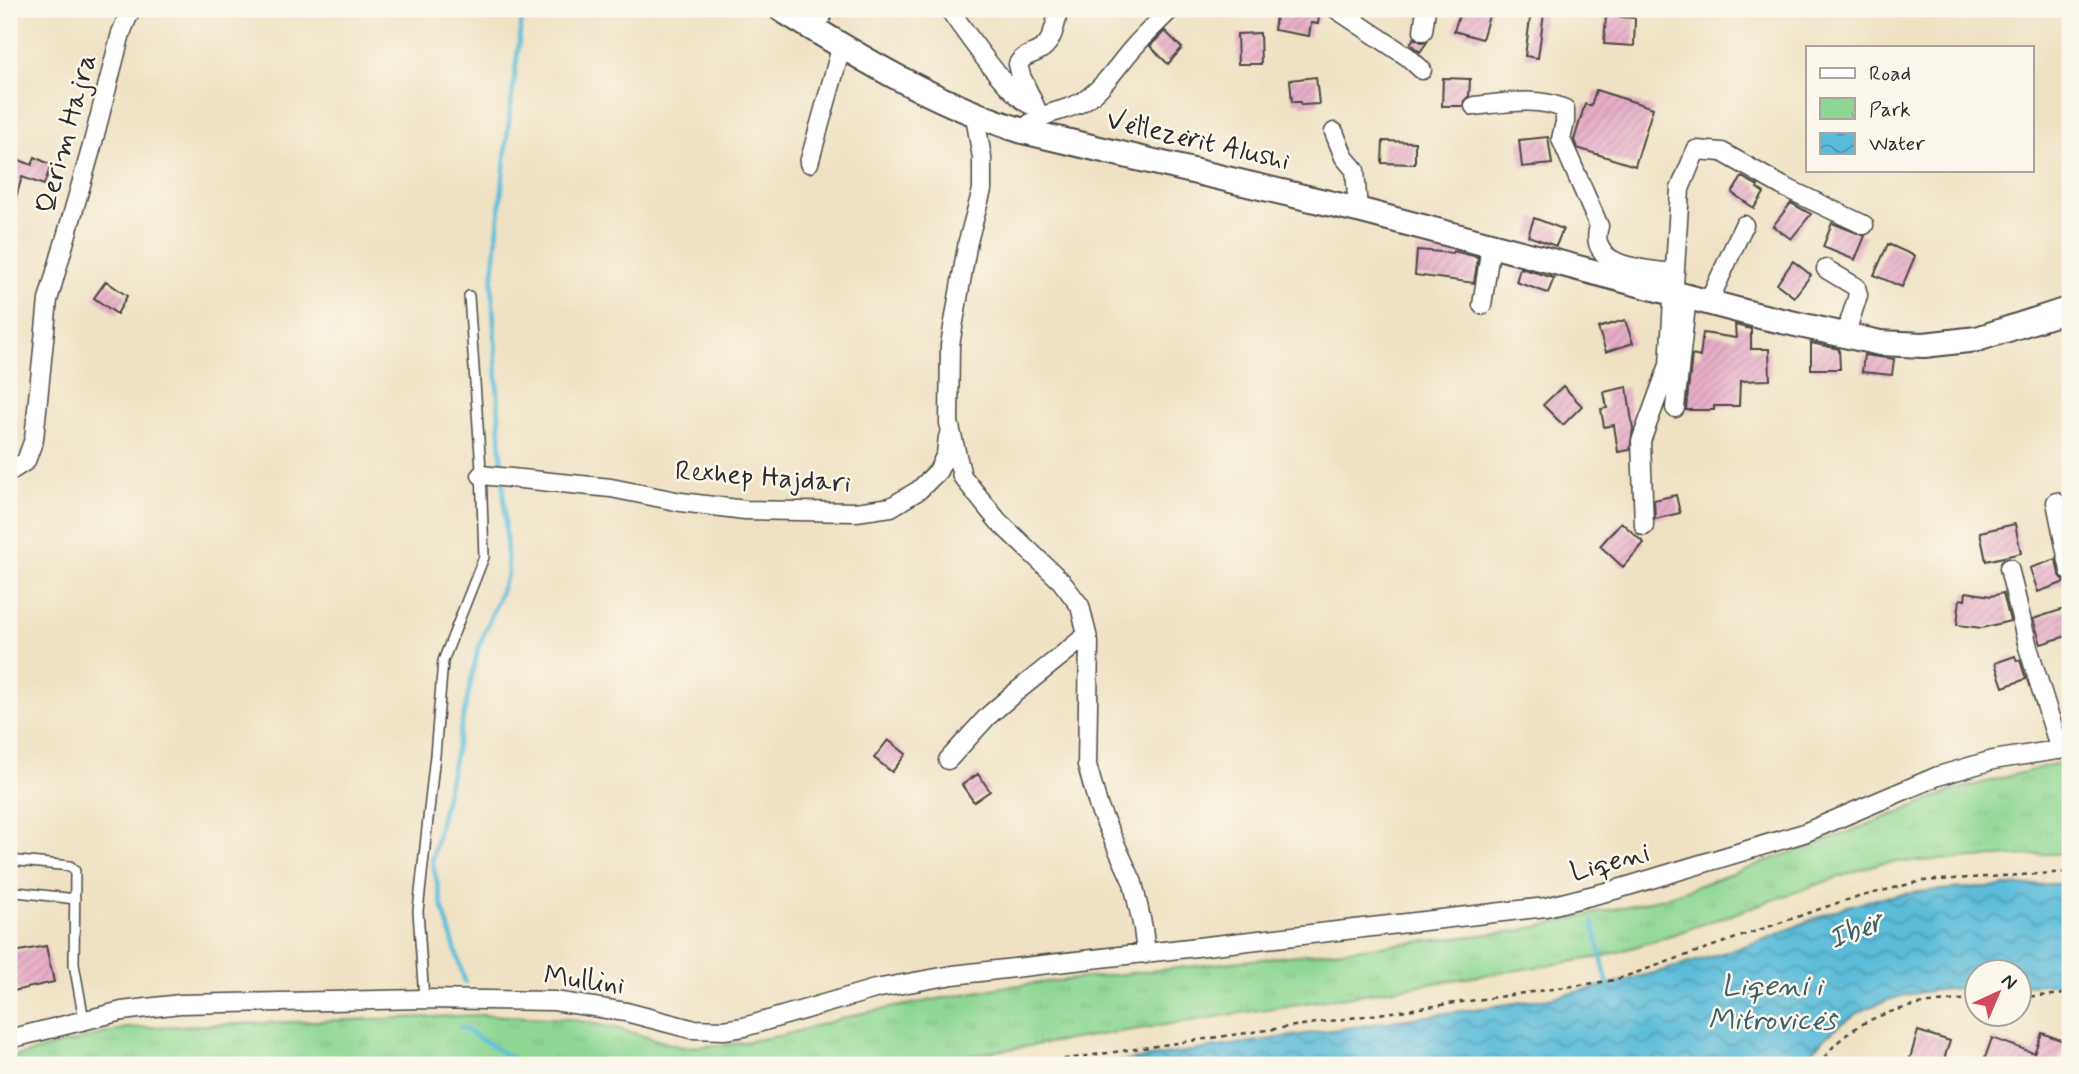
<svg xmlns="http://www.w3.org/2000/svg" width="2079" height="1074" font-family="Mynerve,sans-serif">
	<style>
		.park { fill: url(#park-tufts); stroke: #5d825f; stroke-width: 2 }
		.water { fill: url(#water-waves); stroke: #437482; stroke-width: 2 }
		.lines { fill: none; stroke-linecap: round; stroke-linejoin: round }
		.stream { stroke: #5bbcd9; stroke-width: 4.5 }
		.building { fill: url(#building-hatch) }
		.lane-casing { stroke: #484642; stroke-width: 12 }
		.street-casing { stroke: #484642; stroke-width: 21 }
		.secondary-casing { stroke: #484642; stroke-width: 28 }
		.path { stroke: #484642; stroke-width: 2.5; stroke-dasharray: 5 5; stroke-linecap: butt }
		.lane { stroke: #fff; stroke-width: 9 }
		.street { stroke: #fff; stroke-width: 18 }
		.secondary { stroke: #fff; stroke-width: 24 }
		.labels { text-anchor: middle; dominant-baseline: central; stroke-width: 5; stroke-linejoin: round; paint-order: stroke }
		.street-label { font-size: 28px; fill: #2b2b2b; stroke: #fbf7ec }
		.water-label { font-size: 30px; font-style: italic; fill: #3c5e68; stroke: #fbf7ec }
	</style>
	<defs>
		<pattern id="park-tufts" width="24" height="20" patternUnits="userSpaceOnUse" patternTransform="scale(1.75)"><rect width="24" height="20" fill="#8fd893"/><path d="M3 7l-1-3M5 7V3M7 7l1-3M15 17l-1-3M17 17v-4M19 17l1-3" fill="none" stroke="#7cba7f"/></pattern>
		<pattern id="water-waves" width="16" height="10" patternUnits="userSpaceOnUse" patternTransform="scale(1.75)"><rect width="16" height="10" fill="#5bbcd9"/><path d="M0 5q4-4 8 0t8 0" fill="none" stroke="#4b99b0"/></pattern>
		<pattern id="building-hatch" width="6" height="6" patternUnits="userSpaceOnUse" patternTransform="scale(1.75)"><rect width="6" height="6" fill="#e7aec7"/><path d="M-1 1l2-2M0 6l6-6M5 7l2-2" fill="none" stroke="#c696ab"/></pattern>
	</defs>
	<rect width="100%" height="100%" fill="#fbf7ec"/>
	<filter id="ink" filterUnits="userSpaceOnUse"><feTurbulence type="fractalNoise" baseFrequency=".0143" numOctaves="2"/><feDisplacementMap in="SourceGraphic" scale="14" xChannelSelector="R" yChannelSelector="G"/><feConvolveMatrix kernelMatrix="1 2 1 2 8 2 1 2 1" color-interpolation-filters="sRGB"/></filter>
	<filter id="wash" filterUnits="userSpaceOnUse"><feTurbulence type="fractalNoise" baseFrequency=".00686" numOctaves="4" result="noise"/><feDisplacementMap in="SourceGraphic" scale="28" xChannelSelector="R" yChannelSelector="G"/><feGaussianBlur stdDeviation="1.57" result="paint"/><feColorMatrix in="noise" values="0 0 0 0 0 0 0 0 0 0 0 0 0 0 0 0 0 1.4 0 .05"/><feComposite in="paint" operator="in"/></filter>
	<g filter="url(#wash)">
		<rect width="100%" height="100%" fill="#efe2c3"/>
		<!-- park -->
		<path class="park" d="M2070 760V853L1880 863 1657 940 1601 957 907 1065H9V1058L126 1028 484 1015 569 1019 616 1028 681 1047 726 1045 784 1035 858 1014 1002 987 1518 931 1663 898 1852 831 1952 791Z"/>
		<!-- water -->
		<path class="water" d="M2070 883V983L2020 985V972H1978L1977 987C1920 990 1871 995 1827 1036 1817 1046 1810 1053 1804 1065H1096L1549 998C1620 983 1690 965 1759 941 1789 931 1818 915 1848 906 1919 885 1997 888 2070 883Z"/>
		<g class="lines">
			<!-- stream -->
			<path class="stream" d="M502 471 492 285 508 129 523 9
				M1593 922 1608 986
				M465 982 442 905 432 860 478 649 508 573 503 480
				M461 1027 523 1065"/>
		</g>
		<g id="blocks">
			<!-- building -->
			<path class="building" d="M1277 9H1320L1318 24 1311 23 1309 36 1274 30Z
				M1461 9H1491L1482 39 1454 31Z
				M1531 11 1544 13 1538 58 1525 56Z
				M1606 16 1635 18 1634 46 1604 44Z
				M1165 31 1182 48 1168 64 1150 46Z
				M1260 33 1261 64H1238L1237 34Z
				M1414 38 1421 42H1427L1420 52 1410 44Z
				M1316 77 1319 104 1301 105 1300 102H1292L1290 80Z
				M1443 78 1470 79 1469 96 1464 101 1463 106H1442Z
				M1596 90 1653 108 1635 166 1577 148 1574 140 1585 104 1591 106Z
				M1548 137 1552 164 1522 167 1519 140Z
				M1383 141 1415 142V164L1382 163Z
				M9 156 32 165 35 157 51 165 44 185 22 177 12 211 9 210Z
				M1742 177 1758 186 1757 188 1764 193 1754 208 1732 193Z
				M1791 203 1811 214 1791 239 1773 226Z
				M1534 218 1563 229 1556 246 1528 236Z
				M1832 223 1865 236 1855 260 1823 247Z
				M1888 244 1915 256 1902 287 1874 275Z
				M1417 250 1453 253V251L1478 257 1474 283 1415 275Z
				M1793 261 1811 275 1794 297 1777 284Z
				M1520 268 1554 278 1548 293 1516 282Z
				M106 281 127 296 117 314 94 298Z
				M1625 320 1633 343 1606 352 1598 328Z
				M1735 325 1751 329V349H1769L1770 380 1740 381 1739 406H1714V410H1686L1692 355 1700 357 1703 333 1736 338Z
				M1811 343 1839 349 1840 369H1811Z
				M1864 355 1894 359 1892 375 1862 372Z
				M1563 386 1582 406 1563 425 1543 405Z
				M1627 387 1633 429 1630 450 1618 452 1614 425 1604 427 1601 409 1607 408 1604 392Z
				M1676 495 1680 513 1655 519 1654 500Z
				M1621 522 1644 543 1623 567 1600 546Z
				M2015 524 2021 553 1986 561 1980 532Z
				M2056 559 2059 574 2065 582 2038 592 2030 568Z
				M1966 592 1991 596 2003 593 2010 621 1982 628 1957 625 1960 599 1965 600Z
				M2067 608 2070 618V635L2041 644 2033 619Z
				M2015 656 2017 661 2020 660 2026 679 2003 687 1995 663Z
				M888 740 906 754 892 772 874 758Z
				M978 774 990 791 974 802 962 785Z
				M46 946 54 982 9 992V953Z
				M1918 1031 1950 1041 1942 1065H1908Z
				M2042 1033 2066 1042 2058 1062 2062 1065H1991L1983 1063 1992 1038 2034 1053Z"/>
		</g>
	</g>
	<g filter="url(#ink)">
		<use href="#blocks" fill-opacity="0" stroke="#484642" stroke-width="2"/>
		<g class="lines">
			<defs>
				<path id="lane" d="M9 860 70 866 75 871 74 964 84 1020
					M9 891 75 899
					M424 999 418 911 435 755 443 661 484 557 481 469 469 296"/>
				<path id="street" d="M949 9C963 29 1013 102 1034 106
					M1336 9 1408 57 1422 70
					M815 30 825 9
					M1423 31 1426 9
					M1474 106C1504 103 1537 96 1565 109V122L1561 139 1599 226C1586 268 1648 270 1675 273
					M975 116 982 158V190L968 241 950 345 949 423 962 476 998 521 1061 581 1080 606 1089 643 1087 765 1099 808 1133 883 1143 928 1146 954
					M1040 117 1021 76 1018 64C1024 53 1037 55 1045 46 1054 38 1056 20 1059 9
					M1023 131C1037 112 1061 113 1080 103 1102 91 1117 66 1133 48 1145 34 1158 22 1171 9
					M1334 132 1344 157 1355 170 1358 210
					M809 163 842 45
					M1826 269 1856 287 1858 295 1845 336
					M1709 301 1744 225
					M1482 305 1491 245
					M1675 408 1687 296
					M9 472 26 461 34 439 48 300 92 146 121 33 131 9
					M481 475 611 488 681 502 745 510 856 512 891 507 919 490 938 471 946 454 948 437
					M2056 502 2070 571
					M1644 526 1641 441 1669 365 1680 189 1696 150 1722 152 1782 186 1864 225
					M2009 568 2028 647 2060 750
					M948 760 988 716 1011 696 1087 635
					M9 1039 122 1011 180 1004 424 999 554 1001 626 1012 691 1029 724 1030 744 1027 875 989 953 975 1546 907 1618 889 1804 833 1938 776 1993 760 2070 748"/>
				<path id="secondary" d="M781 9C859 57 935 104 1023 131L1358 210 1760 316 1880 343 1924 345 1977 339 2070 309"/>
			</defs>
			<!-- lane casing -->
			<use href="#lane" class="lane-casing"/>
			<!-- street casing -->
			<use href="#street" class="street-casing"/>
			<!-- secondary casing -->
			<use href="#secondary" class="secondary-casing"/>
			<!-- path -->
			<path class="path" d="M2020 997 2070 994
				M1024 1065 1615 980 1843 901 1921 881 2070 872
				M1818 1065C1825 1057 1831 1048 1839 1041 1876 1007 1930 1001 1978 999"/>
			<!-- lane -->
			<use href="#lane" class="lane"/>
			<!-- street -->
			<use href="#street" class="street"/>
			<!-- secondary -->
			<use href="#secondary" class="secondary"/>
		</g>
	</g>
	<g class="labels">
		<!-- street labels -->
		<g class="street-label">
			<text transform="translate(67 134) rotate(-75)">Qerim Hajra</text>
			<text transform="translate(1198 141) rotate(13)">Vëllezërit Alushi</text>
			<text transform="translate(763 478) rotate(4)">Rexhep Hajdari</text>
			<text transform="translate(1610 863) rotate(-15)">Liqeni</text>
			<text transform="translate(584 981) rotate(7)">Mullini</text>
		</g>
		<!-- water labels -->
		<g class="water-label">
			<text transform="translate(1856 931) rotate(-22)">Ibër</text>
			<text x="1772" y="986">Liqeni i<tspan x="1772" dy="34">Mitrovicës</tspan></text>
		</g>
	</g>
	<!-- margin -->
	<rect width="2079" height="1074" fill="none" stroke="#fbf7ec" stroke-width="35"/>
	<!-- legend -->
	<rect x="1806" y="46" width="228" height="126" fill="#fbf7ec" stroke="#a8a59f" stroke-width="2"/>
	<rect x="1820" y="68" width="35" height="10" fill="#ffffff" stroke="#a8a59f" stroke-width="2"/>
	<text x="1869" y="80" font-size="21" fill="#2b2b2b">Road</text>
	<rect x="1820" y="98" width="35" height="21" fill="url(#park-tufts)" stroke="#a8a59f" stroke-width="2"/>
	<text x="1869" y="116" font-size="21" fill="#2b2b2b">Park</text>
	<rect x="1820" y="133" width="35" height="21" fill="url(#water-waves)" stroke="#a8a59f" stroke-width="2"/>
	<text x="1869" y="150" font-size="21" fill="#2b2b2b">Water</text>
	<!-- north arrow -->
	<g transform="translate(1998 993) rotate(44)"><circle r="33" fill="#fbf7ec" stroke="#a8a59f" stroke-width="2"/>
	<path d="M0-5L12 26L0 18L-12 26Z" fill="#d1495b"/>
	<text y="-10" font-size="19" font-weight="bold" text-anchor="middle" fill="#2b2b2b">N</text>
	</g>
</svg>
